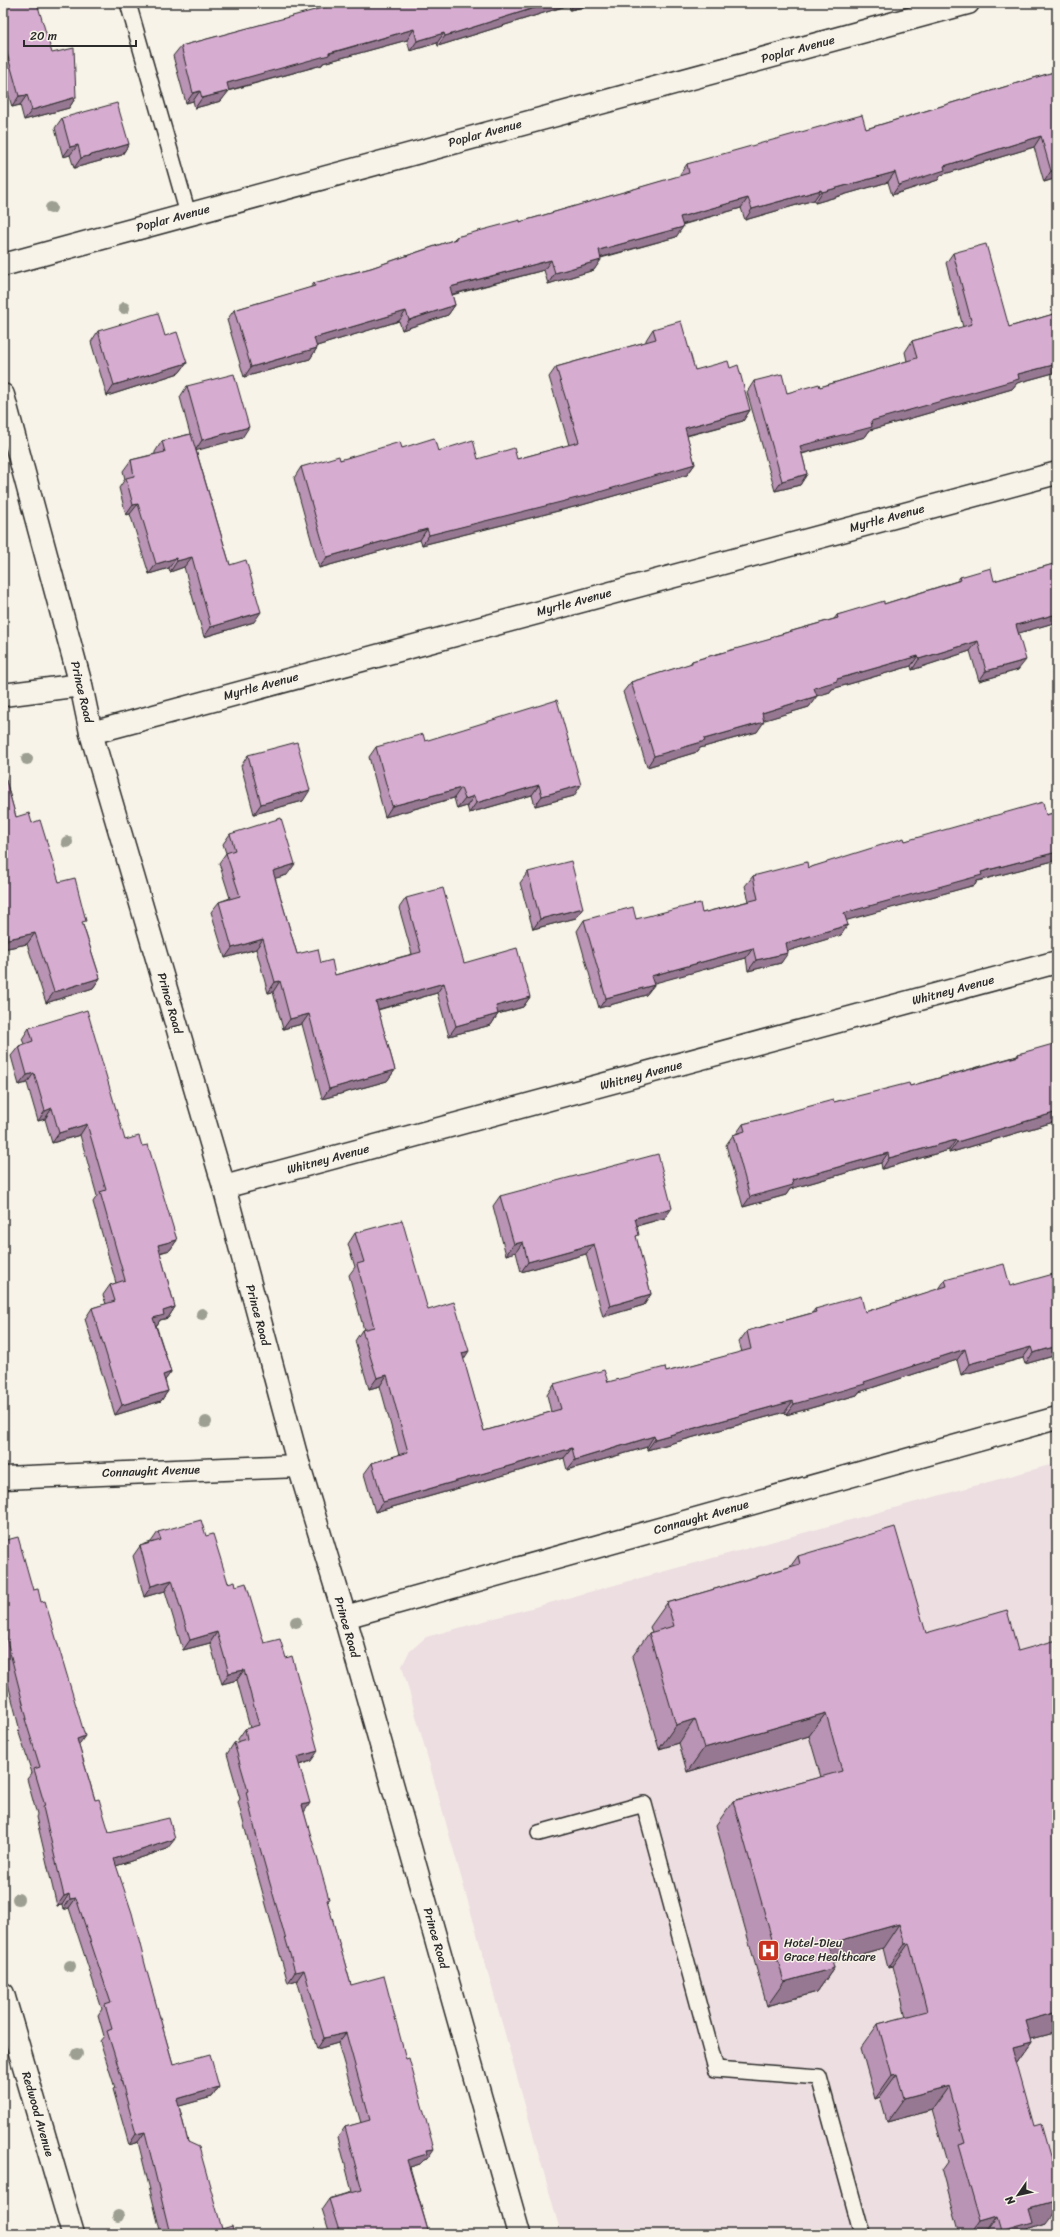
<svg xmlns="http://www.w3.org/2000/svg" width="1060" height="2237" font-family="Sriracha,sans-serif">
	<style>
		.built { fill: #eddee1 }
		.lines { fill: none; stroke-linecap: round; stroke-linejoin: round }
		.lane-casing { stroke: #2b2b2b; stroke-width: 18 }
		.street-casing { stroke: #2b2b2b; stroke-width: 25 }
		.secondary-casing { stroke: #2b2b2b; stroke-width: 25 }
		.lane { stroke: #f7f3e8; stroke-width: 15 }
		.street { stroke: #f7f3e8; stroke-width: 22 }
		.secondary { stroke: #f7f3e8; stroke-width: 22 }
		.tree { fill: #9c9f91 }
		.wall { fill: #b994b4; stroke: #2b2b2b }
		.shaded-wall { fill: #967892; stroke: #2b2b2b }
		.building { fill: #d7acd1; stroke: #2b2b2b }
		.labels { text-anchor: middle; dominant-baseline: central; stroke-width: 3; stroke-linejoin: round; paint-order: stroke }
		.street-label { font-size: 12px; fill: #2b2b2b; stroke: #f7f3e8 }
		.poi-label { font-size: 12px; fill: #2b2b2b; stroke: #f7f3e8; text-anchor: start }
	</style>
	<rect width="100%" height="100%" fill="#f7f3e8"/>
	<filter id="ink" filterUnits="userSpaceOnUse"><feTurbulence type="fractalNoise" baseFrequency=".025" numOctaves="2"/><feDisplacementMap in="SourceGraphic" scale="8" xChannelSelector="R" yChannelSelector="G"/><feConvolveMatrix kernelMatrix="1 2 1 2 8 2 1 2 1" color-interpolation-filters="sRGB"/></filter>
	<g filter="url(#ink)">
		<!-- built -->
		<path class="built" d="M1057 1463V2234H561L402 1666 409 1652 426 1637Z"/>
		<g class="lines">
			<defs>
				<path id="lane" d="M128 3 188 214
					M539 1833 644 1804 716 2069 819 2077 862 2234"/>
				<path id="street" d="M3 265 968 3
					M3 695 81 685
					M91 733 1057 473
					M224 1187 1057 962
					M3 1478 299 1466
					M345 1617 1057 1418
					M3 1994 73 2234"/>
				<path id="secondary" d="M3 395 81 685 91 733 224 1187 299 1466 345 1617 519 2234"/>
			</defs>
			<!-- lane casing -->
			<use href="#lane" class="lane-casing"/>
			<!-- street casing -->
			<use href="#street" class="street-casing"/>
			<!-- secondary casing -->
			<use href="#secondary" class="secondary-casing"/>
			<!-- lane -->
			<use href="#lane" class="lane"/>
			<!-- street -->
			<use href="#street" class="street"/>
			<!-- secondary -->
			<use href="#secondary" class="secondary"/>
		</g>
		<!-- trees -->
		<g class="tree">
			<circle cx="51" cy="208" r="6"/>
			<circle cx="124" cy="308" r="6"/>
			<circle cx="27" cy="759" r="6"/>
			<circle cx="67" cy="842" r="6"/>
			<circle cx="202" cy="1314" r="6"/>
			<circle cx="206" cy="1422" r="6"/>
			<circle cx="296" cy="1622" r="6"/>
			<circle cx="18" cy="1899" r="6"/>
			<circle cx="70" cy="1966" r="6"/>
			<circle cx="77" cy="2054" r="6"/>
			<circle cx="118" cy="2216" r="6"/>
		</g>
		<!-- wall -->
		<path class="wall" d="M3 3 52 53 76 97 69 108 24 120 20 105 12 107 3 75Z
			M327 3H599L570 10 569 5 438 46 437 43 410 51 407 40 323 63 322 65 228 91 221 101 195 108 193 101 186 103 173 56 181 46 328 7Z
			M1057 71V178L1044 182 1034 147 941 175 938 180 892 195 888 182 815 203 814 200 745 220 741 208 682 225 676 237 601 258 594 270 548 284 544 270 452 295 455 305 448 315 402 330 399 321 317 346V348L310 359 244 377 227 320 234 310 310 288 314 283 371 268 453 240 456 237 520 222 680 176V174L687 164 866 129Z
			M62 118 129 144 122 155 74 168 70 155 63 157 55 128Z
			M953 253 1009 327 1057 313V372L1017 383 1012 389 870 430 865 437 802 454 807 474 800 485 775 491 747 392 754 381 787 393 820 387 907 361 905 352 912 341 963 327 946 263Z
			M653 329 695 370 730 368 750 410 743 421 687 436 695 464 687 475 582 505 422 545 420 540 319 568 294 478 301 467 402 448 438 451 478 459H517L569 445 549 377 556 367 646 342V340Z
			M98 331 165 336 187 363 179 373 107 396 91 342Z
			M187 386 242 438 196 450 230 565 254 622 204 637 184 567 170 572 169 568 149 574 130 514 126 515 119 488 125 479 123 471 131 460 155 454V452L162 441 190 434 180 397Z
			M1057 563V622L1018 633V670L979 681 970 651 912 670 911 666 832 689 830 692 816 696 809 707 764 720 757 732 700 748 697 752 647 767 623 692 631 682 690 664 692 661 769 640 771 637 834 619 837 615 884 604 957 581 960 577 994 581Z
			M425 741 574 796 535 806 532 795 469 813 467 806 457 809 454 798 385 817 369 757 376 747Z
			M248 755 303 801 254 814 241 766Z
			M3 770 16 817 32 823 59 882 83 925 100 978 93 988 46 1003 27 944 3 949Z
			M1057 812V860L981 880 977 881 975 885 846 920 841 935 787 951 781 963 748 971 746 958 653 983 654 985 646 995 599 1008 577 931 584 920 636 919 702 913 749 901 745 886 753 876 808 868 905 841 1046 815Z
			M230 834 287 875 275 878 297 954 321 963 335 975 412 954 399 908 406 898 464 963 530 997 523 1007 498 1014 491 1025 449 1036 437 993 378 1010 395 1070 387 1081 322 1099 302 1024 283 1029 273 992 268 993 256 949 225 958 211 912 219 902 230 898 219 863 226 853 223 844Z
			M528 872 583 908 576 918 533 929 520 883Z
			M29 1028 125 1140 142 1146 177 1240 170 1250 160 1253 175 1307 168 1318 160 1320 157 1325H156L171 1372 165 1380 168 1391 161 1401 115 1415 85 1319 92 1308 106 1304 103 1295 110 1285 116 1283 93 1202 97 1196 80 1135 52 1143 45 1119 38 1121 27 1083 19 1085 11 1056 19 1046 24 1044 22 1039Z
			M1057 1045V1121L949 1153V1150L882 1169 881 1163 790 1189 786 1195 743 1207 726 1145 733 1135 736 1134 743 1124 834 1102 910 1086 1017 1056 1018 1054Z
			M500 1196 665 1218 637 1226 636 1239 651 1294 644 1305 603 1317 586 1254 521 1272 516 1252 506 1255 493 1206Z
			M355 1233 428 1310 463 1359 484 1431 551 1412 547 1395 554 1384 608 1382 666 1372 742 1352 739 1342 747 1331 812 1313 815 1309 865 1312 939 1289 945 1280 1010 1286 1057 1355 1025 1364 1023 1358 961 1375 957 1360 859 1392 857 1395 786 1415 785 1412 647 1450V1447L567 1470 564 1458 375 1512 364 1474 372 1463 399 1455 380 1386 369 1389 355 1341 362 1330H364L349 1275 355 1267 348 1244Z
			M158 1532 206 1536 228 1583 236 1586 264 1643 311 1761 299 1765 304 1812 327 1902 351 1985 427 2159 424 2160 420 2164 410 2167 429 2234H330L322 2209 329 2199 352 2192 338 2137 345 2127 361 2123 338 2043 317 2049 297 1980 288 1983 249 1844 238 1802 240 1799 227 1754 234 1743 238 1742V1739L245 1729 250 1728 237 1680 222 1684 210 1643 183 1650 165 1591 144 1597 133 1556 140 1546 151 1542Z
			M3 1541 33 1590 95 1800 109 1832 167 1849 116 1866 173 2064 219 2087 212 2097 179 2106 188 2142 222 2229 234 2234H161L138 2142 129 2145 113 2089 115 2088 100 2041 104 2036 98 2015 102 2009 69 1908 63 1910 62 1905 57 1906 36 1817 37 1815 27 1779 32 1773 18 1730 19 1727 3 1664Z
			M798 1556 926 1633 1057 2032 1030 2039 1031 2042 1016 2063 1045 2222 1030 2227 1025 2234H960L942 2169 947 2162 932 2110 887 2122 880 2097 875 2099 861 2048 878 2024 906 2017 893 1966 888 1968 883 1948 832 1962 834 1968 817 1992 767 2006 716 1825 733 1801 821 1777 809 1736 687 1772 679 1743 659 1749 632 1657 649 1633 652 1632 650 1627 667 1603 790 1567Z"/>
		<!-- shaded-wall -->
		<path class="shaded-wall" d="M550 3H571L569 5 438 46 445 36Z
			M575 3H599L570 10Z
			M414 29 407 40 323 63 322 65 219 93 227 83Z
			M444 33 437 43 410 51 417 41Z
			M200 91 193 101 186 103 193 93Z
			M229 91 221 101 195 108 202 98Z
			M27 95 20 105 12 107 19 96Z
			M76 97 69 108 24 120 32 110Z
			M1041 136 1034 147 941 175 938 180 892 195 899 185 944 166Z
			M129 144 122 155 74 168 81 158Z
			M78 145 70 155 63 157 70 147Z
			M1057 170V178L1044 182 1051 171Z
			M895 172 888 182 815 203 822 192Z
			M821 190 814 200 745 220 752 209Z
			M748 198 741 208 673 227 680 217Z
			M683 227 676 237 591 260 599 250Z
			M551 260 544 270 442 297 450 287Z
			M601 260 594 270 548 284 555 273Z
			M455 305 448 315 402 330 409 320Z
			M406 311 399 321 307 349 314 338Z
			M317 348 310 359 244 377 251 367Z
			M187 363 179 373 107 396 114 385Z
			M1057 364V372L1017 383 1012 389 870 430 865 437 793 456 800 446 871 421 1018 374Z
			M750 410 743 421 677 438 685 428Z
			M249 427 242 438 195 451 202 440Z
			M695 464 687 475 582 505 422 545 429 535Z
			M807 474 800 485 775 491 782 481Z
			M138 504 130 514 126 515 133 505Z
			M427 529 420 540 319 568 327 557Z
			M192 557 184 567 170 572 177 561Z
			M176 558 169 568 149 574 156 564Z
			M261 612 254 622 204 637 211 627Z
			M1057 614V622L1009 636 1016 625Z
			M978 641 970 651 912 670 919 659Z
			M918 656 911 666 832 689 830 692 807 699 814 688 837 679Z
			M1026 660 1018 670 979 681 986 671Z
			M817 696 809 707 755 723 762 713Z
			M764 722 757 732 700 748 697 752 647 767 654 756 704 739Z
			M539 785 532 795 469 813 476 803Z
			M581 785 574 796 535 806 542 796Z
			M461 788 454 798 385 817 392 806Z
			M310 790 303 801 254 814 261 804Z
			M474 796 467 806 457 809 465 799Z
			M1057 852V860L981 880 977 881 975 885 837 923 844 913 988 870Z
			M295 864 287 875 266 881 273 871Z
			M583 908 576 918 533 929 540 919Z
			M848 925 841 935 778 954 786 943Z
			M35 933 27 944 3 949V947L8 939Z
			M263 939 256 949 225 958 232 948Z
			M753 948 746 958 644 986 651 976Z
			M788 953 781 963 748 971 756 960Z
			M100 978 93 988 46 1003 54 992Z
			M280 981 273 992 268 993 275 982Z
			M444 983 437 993 369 1012 376 1002Z
			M654 985 646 995 599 1008 606 998Z
			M530 997 523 1007 489 1016 496 1006Z
			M309 1014 302 1024 283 1029 290 1019Z
			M498 1014 491 1025 449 1036 456 1026Z
			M395 1070 387 1081 322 1099 329 1089Z
			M34 1073 27 1083 19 1085 27 1075Z
			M52 1108 45 1119 38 1121 45 1111Z
			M1057 1112V1121L949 1153 957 1142Z
			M87 1124 80 1135 52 1143 59 1133Z
			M956 1140 949 1150 882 1169 889 1158Z
			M888 1153 881 1163 790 1189 786 1195 743 1207 750 1197 792 1180Z
			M672 1208 665 1218 628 1228 635 1218Z
			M177 1240 170 1250 150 1255 158 1245Z
			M523 1242 516 1252 506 1255 514 1244Z
			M594 1244 586 1254 521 1272 528 1262Z
			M651 1294 644 1305 603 1317 610 1306Z
			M175 1307 168 1318 160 1320 157 1325 146 1328 153 1318 163 1311Z
			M1057 1346V1355L1025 1364 1033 1353Z
			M1031 1347 1023 1358 961 1375 969 1364Z
			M965 1349 957 1360 859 1392 857 1395 786 1415 794 1404Z
			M469 1351 462 1362V1353Z
			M171 1372 163 1383V1375Z
			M387 1375 380 1386 369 1389 377 1378Z
			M168 1391 161 1401 115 1415 122 1405Z
			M793 1401 785 1412 647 1450 655 1439Z
			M654 1436 647 1447 567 1470 575 1460Z
			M572 1448 564 1458 375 1512 383 1502Z
			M172 1580 165 1591 144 1597 151 1586Z
			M217 1632 210 1643 183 1650 190 1640Z
			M244 1670 237 1680 222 1684 229 1673Z
			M826 1713 809 1736 687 1772 704 1748Z
			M695 1719 679 1743 659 1749 676 1725Z
			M85 1736 78 1746 77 1739Z
			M318 1751 311 1761 290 1768 297 1757Z
			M310 1803 303 1814 302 1805Z
			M175 1839 167 1849 107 1869 114 1859Z
			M69 1894 62 1905 57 1906 64 1896Z
			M76 1898 69 1908 63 1910 70 1899Z
			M899 1924 883 1948 811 1968 828 1944Z
			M909 1943 893 1966 888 1968 905 1944Z
			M834 1968 817 1992 767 2006 784 1982Z
			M304 1970 297 1980 288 1983 295 1972Z
			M1057 2012V2032L1008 2045 1025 2021Z
			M346 2033 338 2043 317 2049 324 2038Z
			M1031 2042 1014 2066 1012 2047Z
			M897 2074 880 2097 875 2099 892 2075Z
			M949 2086 932 2110 887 2122 904 2098Z
			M219 2087 212 2097 169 2109 177 2099Z
			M145 2132 138 2142 129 2145 136 2134Z
			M434 2149 427 2159 424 2160 420 2164 400 2170 407 2160 426 2150Z
			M1057 2200V2206L1045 2222 1030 2227 1025 2234H999L1001 2231 1029 2208Z
			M997 2217 985 2234H972L980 2222Z"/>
		<!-- building -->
		<path class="building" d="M3 3H37L52 53 74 48 76 97 32 110 27 95 19 96 3 39Z
			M337 3H550L445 36 444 33 417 41 414 29 329 53V55L227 83 229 91 202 98 200 91 193 93 181 46 337 4Z
			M1057 71V170L1051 171 1041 136 944 166 945 170 899 185 895 172 822 192 821 190 752 209 748 198 680 217 683 227 599 250 601 260 555 273 551 260 450 287 455 305 409 320 406 311 314 338 317 348 251 367 234 310 315 286 314 283 371 268 456 239V237L520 220V222L689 173 687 164 862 115 866 129Z
			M117 103 129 144 81 158 78 145 70 147 62 118Z
			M986 244 1009 327 1057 313V364L1018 374 1019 379 871 421 872 427 800 446 807 474 782 481 754 381 782 374 787 393 819 384 820 387 917 358 912 341 972 324 953 253Z
			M158 313 165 336 177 332 187 363 114 385 98 331Z
			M681 321 695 370 728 361 730 368 738 365 750 410 685 428 695 464 589 495 429 535 427 529 327 557 301 467 339 456 340 460 400 442 402 448 434 438 438 451 473 440 478 459 514 448 517 459 579 442 556 367 656 339 653 329Z
			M234 374 249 427 202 440 187 386Z
			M191 434 230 565 246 560 261 612 211 627 192 557 177 561 176 558 156 564 138 504 133 505 126 478 134 476 131 460 165 452 162 441Z
			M1057 563V614L1016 625 1026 660 986 671 978 641 919 659 918 656 837 679V681L814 688 817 696 762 713 764 722 704 739 705 741 654 756 631 682 692 663V661L771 639V637L838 618 837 615 884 601V604L961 580 960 577 991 568 994 581Z
			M557 700 581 785 542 796 539 785 476 803 474 796 465 799 461 788 392 806 376 747 423 734 425 741Z
			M297 742 310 790 261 804 248 755Z
			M3 770 16 817 29 813 32 823 40 820 59 882 75 878 86 921 82 922 100 978 54 992 35 933 8 939 3 918V895H4L3 891Z
			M1043 802 1046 815 1057 812V852L988 870 981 872 982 875 844 913 848 925 786 943 788 953 756 960 753 948 651 976 654 985 606 998 584 920 633 907 636 919 700 903 702 913 758 899 753 876 807 862 808 868 904 838 905 841Z
			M281 818 295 864 273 871 297 954 318 949 321 963 332 960 335 975 421 952 406 898 443 888 464 963 517 948 530 997 496 1006 498 1014 456 1026 444 983 376 1002 395 1070 329 1089 309 1014 290 1019 280 981 275 982 263 939 232 948 219 902 240 896 226 853 235 850 230 834Z
			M571 861 583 908 540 919 528 872Z
			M87 1010 125 1140 139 1136 142 1146 148 1145 177 1240 158 1245 175 1307 163 1311 164 1315 153 1318 171 1372 163 1375 168 1391 122 1405 92 1308 115 1301 110 1285 125 1280 100 1192 106 1190 87 1124 59 1133 52 1108 45 1111 34 1073 27 1075 19 1046 33 1041 29 1028Z
			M1053 1044 1054 1046 1057 1045V1112L957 1142 956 1140 889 1158 888 1153 792 1180 793 1185 750 1197 733 1135 745 1131 743 1124 833 1100 834 1102 909 1083 910 1086 1019 1056 1018 1054Z
			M658 1154 672 1208 635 1218 639 1235 636 1236 651 1294 610 1306 594 1244 528 1262 523 1242 514 1244 500 1196Z
			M402 1220 428 1310 454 1302 469 1351 462 1353 484 1431 561 1409 554 1384 604 1370 608 1382 665 1367 666 1372 751 1349 747 1331 816 1312 815 1309 861 1296 865 1312 947 1286 945 1280 1004 1264 1010 1286 1057 1273V1346L1033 1353 1031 1347 969 1364 965 1349 864 1382 865 1384 794 1404 793 1401 655 1439 654 1436 575 1460 572 1448 383 1502 372 1463 408 1452 387 1375 377 1378 362 1330 374 1327 357 1264 364 1262 355 1233Z
			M201 1520 206 1536 213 1534 228 1583 235 1581 236 1586 246 1583 264 1643 280 1639 286 1658 292 1656 318 1751 297 1757 310 1803 302 1805 329 1899 327 1900 351 1985 384 1976 406 2059 409 2058 434 2149 426 2150 427 2154 407 2160 429 2234H340L329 2199 362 2190 345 2127 370 2120 346 2033 324 2038 304 1970 295 1972 256 1834 246 1792 248 1791 234 1743 247 1739 245 1729 259 1725 244 1670 229 1673 217 1632 190 1640 172 1580 151 1586 140 1546 161 1540 158 1532Z
			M895 1527 926 1633 1007 1610 1018 1651 1057 1640V2012L1025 2021 1031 2042 1012 2047 1034 2126 1041 2124 1057 2181V2200L1029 2208 1033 2222 1001 2231 997 2217 980 2222 958 2145 965 2143 949 2086 904 2098 897 2074 892 2075 878 2024 927 2011 909 1943 905 1944 899 1924 828 1944 834 1968 784 1982 733 1801 842 1771 826 1713 704 1748 695 1719 676 1725 649 1633 674 1626 667 1603 800 1564 798 1556Z
			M18 1537 33 1590 38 1589 41 1602 45 1601 85 1736 77 1739 95 1800 99 1799 109 1832 169 1818 175 1839 114 1859 132 1913 146 1968 173 2064 210 2054 219 2087 177 2099 188 2142 199 2147 222 2229 232 2226 234 2234H170L145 2132 136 2134 121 2079H122L107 2031 112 2029 105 2005 111 2003 76 1898 70 1899 69 1894 64 1896 43 1807 45 1806 34 1769 40 1767 25 1719H27L3 1625V1541Z"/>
	</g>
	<!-- icons -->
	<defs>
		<symbol id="hospital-square" viewBox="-11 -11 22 22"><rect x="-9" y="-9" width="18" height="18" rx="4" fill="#c8321e" stroke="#f7f3e8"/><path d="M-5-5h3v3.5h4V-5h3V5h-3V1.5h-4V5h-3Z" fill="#fff"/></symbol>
	</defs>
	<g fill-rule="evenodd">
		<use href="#hospital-square" x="756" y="1938" width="25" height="25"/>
	</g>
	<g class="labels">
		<!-- street labels -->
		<g class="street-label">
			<text transform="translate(798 49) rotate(-15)">Poplar Avenue</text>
			<text transform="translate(485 133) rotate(-15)">Poplar Avenue</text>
			<text transform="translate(173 218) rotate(-15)">Poplar Avenue</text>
			<text transform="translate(887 518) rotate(-15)">Myrtle Avenue</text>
			<text transform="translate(574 602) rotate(-15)">Myrtle Avenue</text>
			<text transform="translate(261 686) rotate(-15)">Myrtle Avenue</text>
			<text transform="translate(82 692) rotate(77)">Prince Road</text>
			<text transform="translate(953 990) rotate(-15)">Whitney Avenue</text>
			<text transform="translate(170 1003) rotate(74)">Prince Road</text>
			<text transform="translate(641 1075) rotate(-15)">Whitney Avenue</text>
			<text transform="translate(328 1159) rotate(-15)">Whitney Avenue</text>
			<text transform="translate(258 1315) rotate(75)">Prince Road</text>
			<text transform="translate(151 1471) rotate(-2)">Connaught Avenue</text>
			<text transform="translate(701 1517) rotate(-16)">Connaught Avenue</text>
			<text transform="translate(347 1627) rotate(74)">Prince Road</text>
			<text transform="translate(436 1938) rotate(74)">Prince Road</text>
			<text transform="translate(38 2114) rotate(74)">Redwood Avenue</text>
		</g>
		<!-- poi labels -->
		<g class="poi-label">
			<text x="784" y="1943">Hotel-Dieu<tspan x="784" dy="14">Grace Healthcare</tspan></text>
		</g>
	</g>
	<!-- margin -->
	<rect width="1060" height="2237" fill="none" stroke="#f7f3e8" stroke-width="16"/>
	<rect x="8" y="8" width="1044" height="2221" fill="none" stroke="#2b2b2b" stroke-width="1.5" filter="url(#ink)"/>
	<!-- north arrow -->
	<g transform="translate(1018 2195) rotate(236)" stroke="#f7f3e8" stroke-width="3" paint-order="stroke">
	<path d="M0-3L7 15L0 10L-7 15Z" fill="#2b2b2b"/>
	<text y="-6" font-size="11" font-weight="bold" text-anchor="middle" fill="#2b2b2b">N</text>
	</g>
	<!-- scale -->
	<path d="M24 40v6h112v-6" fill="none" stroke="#2b2b2b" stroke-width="2"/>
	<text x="30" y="40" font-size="12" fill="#2b2b2b" stroke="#f7f3e8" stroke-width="3" paint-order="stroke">20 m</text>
</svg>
